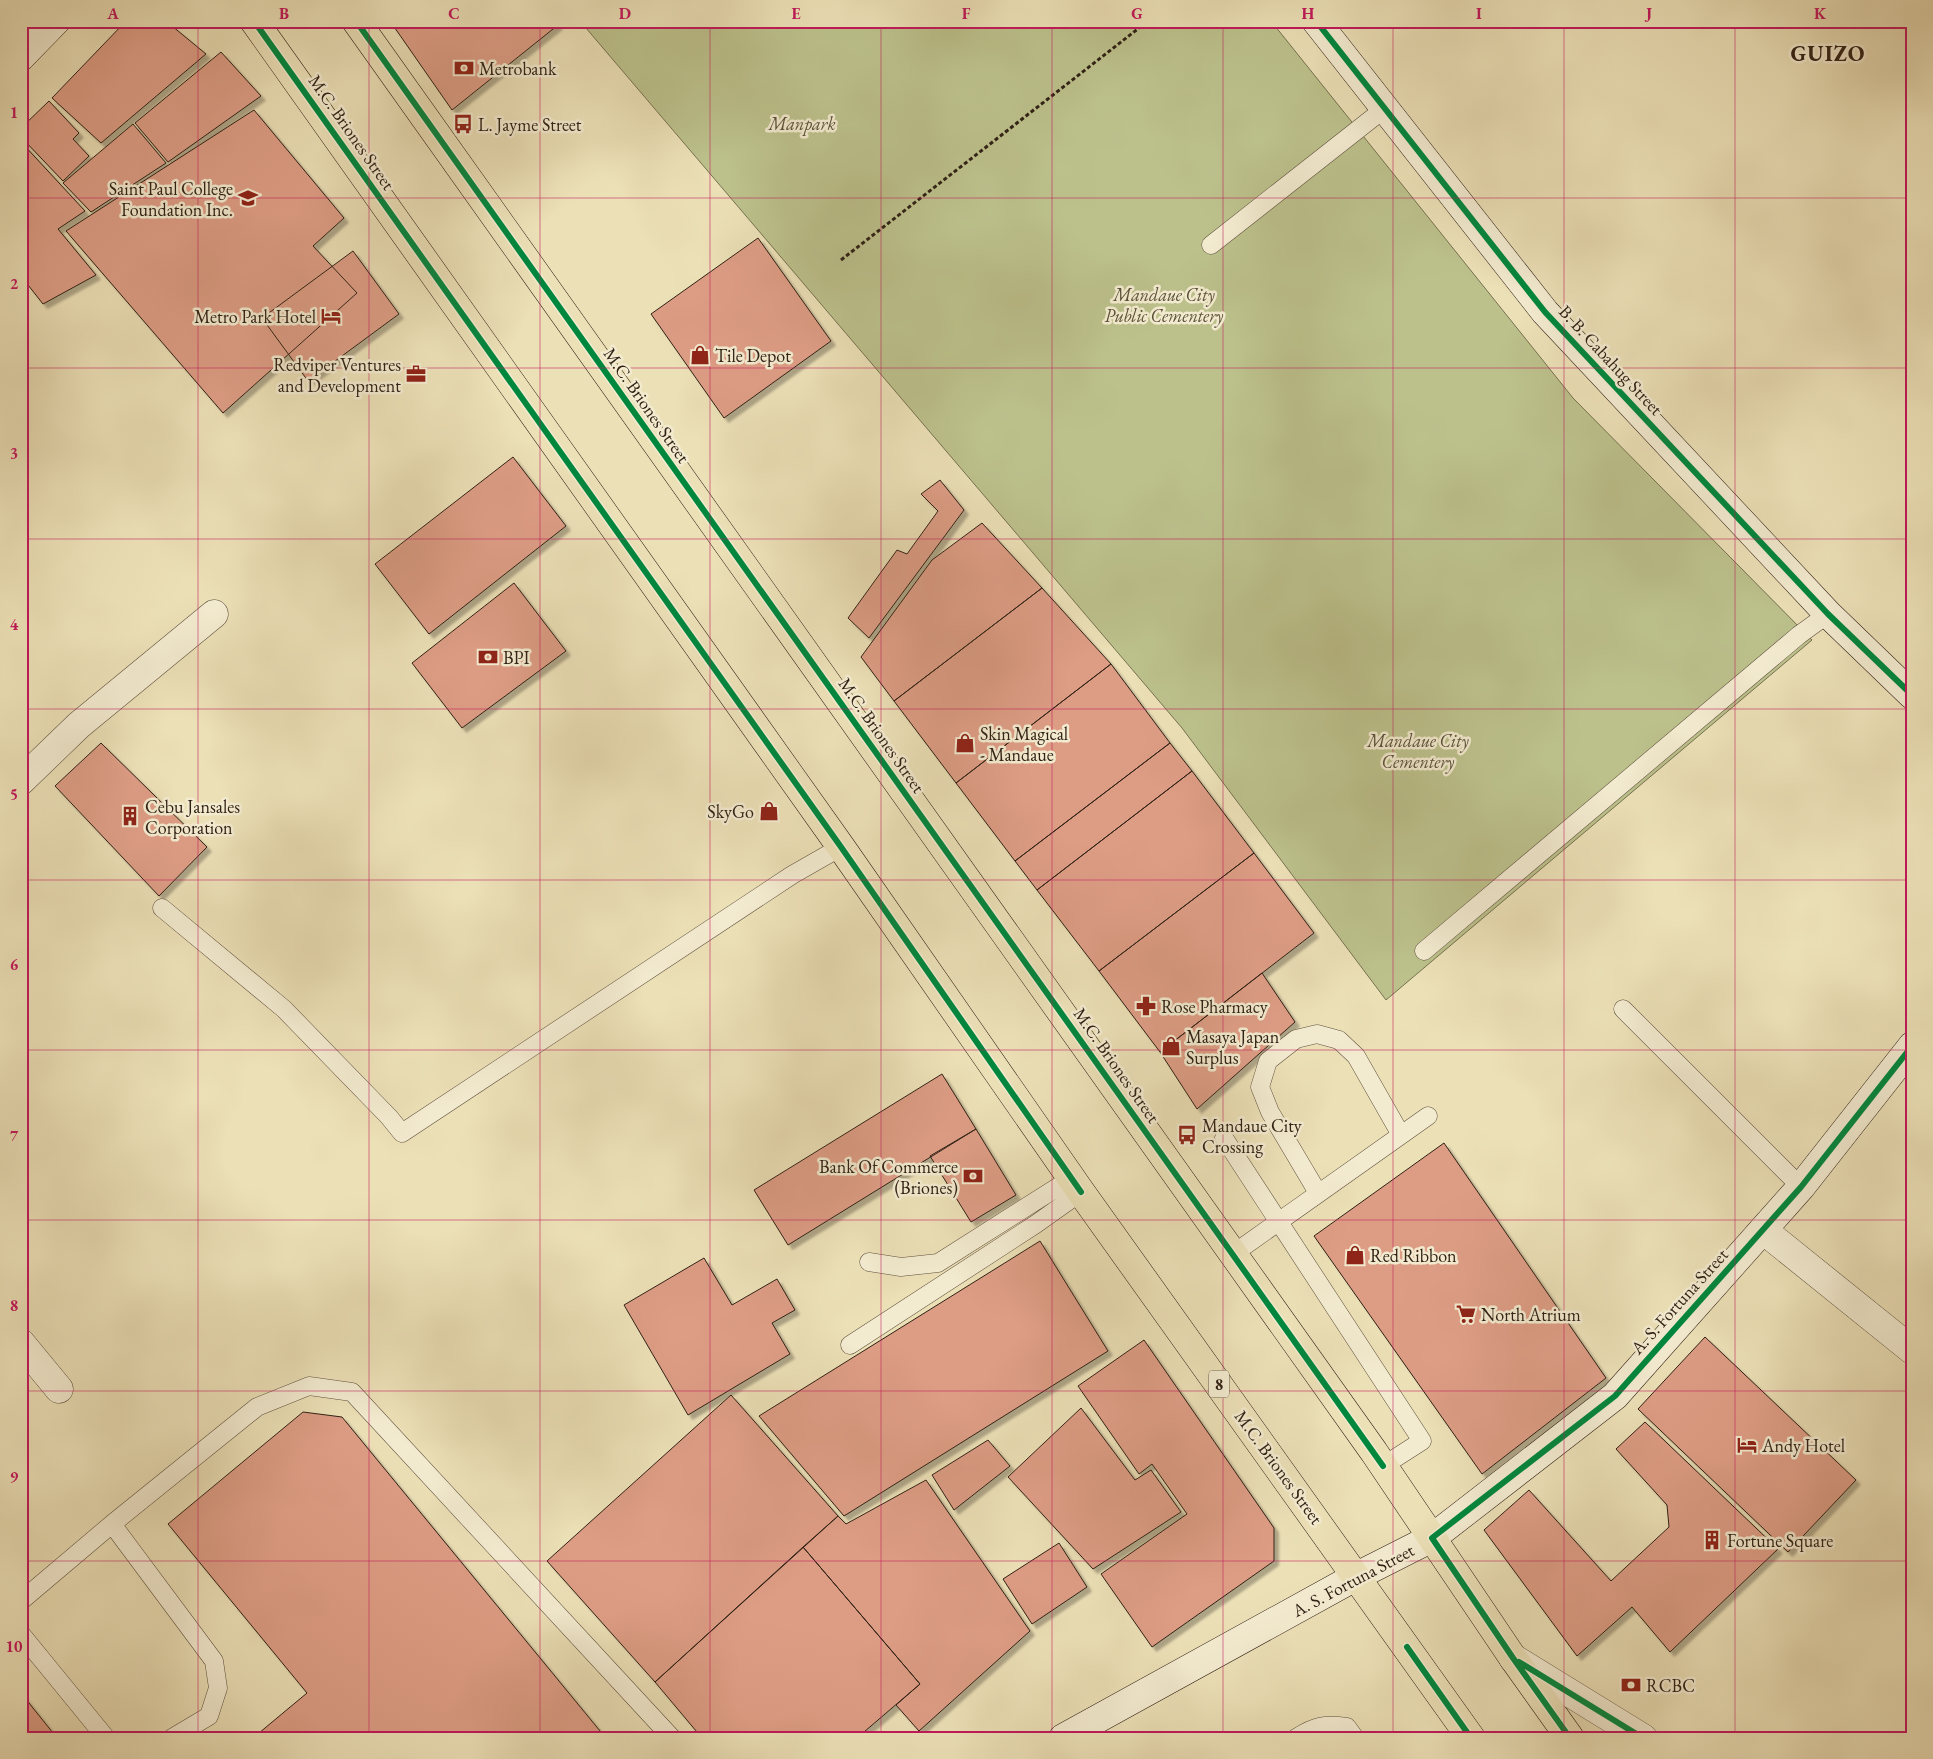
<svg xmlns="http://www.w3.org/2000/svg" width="1933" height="1759" font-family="'EB Garamond',serif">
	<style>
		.green { fill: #bcc18c; stroke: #767150 }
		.building { fill: #dd9d85; stroke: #302115; filter: url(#shadow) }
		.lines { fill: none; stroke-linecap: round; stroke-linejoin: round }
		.lane-casing { stroke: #5f513e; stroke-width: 19 }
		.street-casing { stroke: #5f513e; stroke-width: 29 }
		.secondary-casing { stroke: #302115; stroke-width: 29 }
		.primary-casing { stroke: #302115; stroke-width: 29 }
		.path { stroke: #302115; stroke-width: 3; stroke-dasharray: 4 2.5; stroke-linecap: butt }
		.lane { stroke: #f3ebd0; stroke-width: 18 }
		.street { stroke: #f3ebd0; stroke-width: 28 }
		.secondary { stroke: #f3ebd0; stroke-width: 28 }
		.primary { stroke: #ece0b7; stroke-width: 28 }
		.cycleway-casing { stroke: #f3ebd0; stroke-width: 9 }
		.cycleway { stroke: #00873e; stroke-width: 6 }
		.grid { fill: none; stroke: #c2185b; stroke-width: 1; stroke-opacity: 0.55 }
		.labels { text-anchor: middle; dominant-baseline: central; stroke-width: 5; stroke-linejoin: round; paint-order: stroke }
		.shield { fill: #f3ebd0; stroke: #6a5e4d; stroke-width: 1 }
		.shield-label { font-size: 16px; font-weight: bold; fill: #302115 }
		.poi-label { font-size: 18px; fill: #302115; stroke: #f3ebd0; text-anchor: start }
		.park-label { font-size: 18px; font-style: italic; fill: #5a5139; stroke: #f3ebd0 }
		.street-label { font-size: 18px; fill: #302115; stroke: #f3ebd0 }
		.district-label { font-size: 22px; font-weight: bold; letter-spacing: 1px; fill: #302115; stroke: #f3ebd0 }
		.neatline { fill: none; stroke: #c2185b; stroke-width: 2 }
		.grid-label { font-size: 16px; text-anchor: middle; font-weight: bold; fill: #c2185b }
	</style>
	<defs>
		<filter id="shadow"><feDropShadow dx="4.5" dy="4.5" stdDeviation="1" flood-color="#0004"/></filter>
	</defs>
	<rect width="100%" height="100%" fill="#ece0b7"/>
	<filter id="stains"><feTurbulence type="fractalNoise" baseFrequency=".004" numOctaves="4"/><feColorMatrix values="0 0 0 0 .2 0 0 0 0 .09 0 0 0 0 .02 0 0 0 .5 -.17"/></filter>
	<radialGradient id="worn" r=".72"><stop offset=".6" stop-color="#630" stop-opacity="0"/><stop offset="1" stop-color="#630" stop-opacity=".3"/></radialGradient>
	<!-- green -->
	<path class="green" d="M580 21H1271L1573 398 1812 640 1386 1000 1182 728Z"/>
	<!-- building -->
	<path class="building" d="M21 21H28L42 33 21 52Z
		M126 21H166L206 54 101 143 52 98Z
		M390 21H555L558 25 452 110Z
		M221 52 261 96 168 162 135 123Z
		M49 101 79 133 73 139 89 156 63 181 21 137V128Z
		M254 110 344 218 313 246 357 293 223 413 66 231Z
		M133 124 166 163 91 212 63 183Z
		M22 143 85 211 58 229 96 275 43 304 21 276Z
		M758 238 831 341 724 418 651 314Z
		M353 251 399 314 308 381 262 318Z
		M513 457 566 526 429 634 375 564Z
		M940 480 964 510 869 638 848 618 897 550 907 554 938 511 921 494Z
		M982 523 1042 588 894 701 861 657 932 560Z
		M514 583 566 651 462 728 412 663Z
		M1042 588 1111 664 956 783 894 701Z
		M1111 664 1170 743 1015 861 956 783Z
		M101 743 207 847 159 896 55 786Z
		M1170 743 1192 771 1037 890 1015 861Z
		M1192 771 1254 853 1099 971 1037 890Z
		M1254 853 1314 933 1160 1052 1099 971Z
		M1262 973 1295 1022 1197 1109 1160 1052Z
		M942 1074 976 1129 788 1245 754 1190Z
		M976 1129 1016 1195 971 1222 930 1156Z
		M1444 1143 1606 1378 1482 1474 1314 1236Z
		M1040 1241 1108 1351 844 1516 759 1416Z
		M704 1258 732 1305 777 1279 795 1310 772 1323 790 1354 688 1415 624 1305Z
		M1705 1337 1856 1480 1788 1552 1638 1409Z
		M1144 1340 1274 1528V1561L1152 1647 1101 1574 1187 1514 1152 1464 1139 1474 1078 1386Z
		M731 1395 838 1516 655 1682 547 1561Z
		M1081 1408 1135 1480 1151 1470 1181 1512 1093 1569 1008 1477Z
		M303 1412 342 1417 605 1737 253 1738 307 1693 168 1524Z
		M1645 1422 1778 1549 1670 1652 1632 1607 1577 1656 1484 1530 1529 1490 1611 1581 1669 1527 1667 1505 1616 1449Z
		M988 1440 1010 1466 954 1510 932 1475Z
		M926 1480 1030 1631 919 1731 896 1705 920 1684 803 1547 838 1516 846 1524Z
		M1059 1543 1087 1587 1032 1624 1003 1579Z
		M803 1547 920 1684 857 1738H702L655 1682Z
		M21 1693 57 1738H21Z"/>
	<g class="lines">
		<defs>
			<path id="lane" d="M1211 245 1384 109
				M162 908 284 1009 389 1117 402 1133 792 875 841 847
				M1424 951 1799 635 1828 614
				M1623 1009 1801 1187
				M1224 1138 1422 1441 1383 1466
				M1318 1193 1270 1112 1260 1087 1268 1061 1296 1039 1317 1034 1339 1040 1356 1056 1401 1135
				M1233 1254 1428 1116
				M869 1262 901 1267 938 1263 1072 1178
				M850 1345 1036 1224 1081 1192
				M112 1524 214 1661 218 1688 209 1716 172 1738
				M21 1601 112 1524 257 1407 309 1386 352 1392 672 1738
				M21 1634 106 1738
				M1296 1738C1315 1726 1324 1724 1347 1727L1355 1738"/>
			<path id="street" d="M21 781 79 725 214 614
				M1763 1230 1912 1350
				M21 1343 59 1389
				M1513 1658 1643 1738"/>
			<path id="secondary" d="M1316 21 1545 312 1828 614 1912 695
				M21 57 56 21
				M1063 1738 1357 1576 1432 1538 1615 1396 1801 1187 1912 1046"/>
			<path id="primary" d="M254 21 841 847 1081 1192 1471 1738
				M356 21 1374 1452 1513 1658 1570 1738"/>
		</defs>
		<!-- lane casing -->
		<use href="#lane" class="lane-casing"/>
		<!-- street casing -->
		<use href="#street" class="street-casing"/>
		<!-- secondary casing -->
		<use href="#secondary" class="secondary-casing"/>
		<!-- primary casing -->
		<use href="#primary" class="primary-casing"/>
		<!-- path -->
		<path class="path" d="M841 260 1148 21"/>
		<!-- lane -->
		<use href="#lane" class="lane"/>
		<!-- street -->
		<use href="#street" class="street"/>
		<!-- secondary -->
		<use href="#secondary" class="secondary"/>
		<!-- primary -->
		<use href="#primary" class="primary"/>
		<defs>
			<path id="cycleway" d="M254 21 841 847 1081 1192
				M356 21 1383 1466
				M1316 21 1545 312 1828 614 1912 695
				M1407 1647 1471 1738
				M1519 1662 1643 1738
				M1570 1738 1513 1658 1432 1538 1615 1396 1801 1187 1912 1046"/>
		</defs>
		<!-- cycleway casing -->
		<use href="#cycleway" class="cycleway-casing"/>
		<!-- cycleway -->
		<use href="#cycleway" class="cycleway"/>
	</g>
	<!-- grid -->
	<path class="grid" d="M198 21V1738M369 21V1738M540 21V1738M710 21V1738M881 21V1738M1052 21V1738M1223 21V1738M1393 21V1738M1564 21V1738M1735 21V1738M21 198H1912M21 368H1912M21 539H1912M21 709H1912M21 880H1912M21 1050H1912M21 1220H1912M21 1391H1912M21 1561H1912"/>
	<!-- icons -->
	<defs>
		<symbol id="bank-bare" viewBox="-9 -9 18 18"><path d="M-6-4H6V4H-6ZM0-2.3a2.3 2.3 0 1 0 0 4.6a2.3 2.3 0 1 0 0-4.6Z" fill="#8f2418" stroke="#f3ebd0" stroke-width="2.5" paint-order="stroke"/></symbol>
		<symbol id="bus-bare" viewBox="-9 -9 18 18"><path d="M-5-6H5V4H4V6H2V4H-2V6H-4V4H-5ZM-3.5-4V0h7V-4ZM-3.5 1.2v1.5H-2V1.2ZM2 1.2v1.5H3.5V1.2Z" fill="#8f2418" stroke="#f3ebd0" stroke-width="2.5" paint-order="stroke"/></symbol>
		<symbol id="university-bare" viewBox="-9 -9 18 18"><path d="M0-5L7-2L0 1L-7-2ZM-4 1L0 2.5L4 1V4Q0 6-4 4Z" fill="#8f2418" stroke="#f3ebd0" stroke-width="2.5" paint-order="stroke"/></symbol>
		<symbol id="hotel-bare" viewBox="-9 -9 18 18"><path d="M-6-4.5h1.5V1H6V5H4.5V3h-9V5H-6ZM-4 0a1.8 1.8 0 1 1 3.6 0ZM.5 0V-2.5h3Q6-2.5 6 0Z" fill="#8f2418" stroke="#f3ebd0" stroke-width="2.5" paint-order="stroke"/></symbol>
		<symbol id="shop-bare" viewBox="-9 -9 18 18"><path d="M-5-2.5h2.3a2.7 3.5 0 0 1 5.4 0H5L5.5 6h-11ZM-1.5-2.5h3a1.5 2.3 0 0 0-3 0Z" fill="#8f2418" stroke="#f3ebd0" stroke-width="2.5" paint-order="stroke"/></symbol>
		<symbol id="office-bare" viewBox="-9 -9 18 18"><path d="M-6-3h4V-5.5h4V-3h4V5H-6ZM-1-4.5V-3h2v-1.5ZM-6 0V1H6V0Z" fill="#8f2418" stroke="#f3ebd0" stroke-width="2.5" paint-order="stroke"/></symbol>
		<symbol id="building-bare" viewBox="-9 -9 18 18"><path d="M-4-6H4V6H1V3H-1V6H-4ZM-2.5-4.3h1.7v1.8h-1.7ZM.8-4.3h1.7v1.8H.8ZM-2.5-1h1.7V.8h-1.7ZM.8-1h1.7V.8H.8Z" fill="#8f2418" stroke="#f3ebd0" stroke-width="2.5" paint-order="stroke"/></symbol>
		<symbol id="pharmacy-bare" viewBox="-9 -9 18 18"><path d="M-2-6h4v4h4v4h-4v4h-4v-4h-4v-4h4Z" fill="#8f2418" stroke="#f3ebd0" stroke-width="2.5" paint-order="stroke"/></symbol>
		<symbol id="supermarket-bare" viewBox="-9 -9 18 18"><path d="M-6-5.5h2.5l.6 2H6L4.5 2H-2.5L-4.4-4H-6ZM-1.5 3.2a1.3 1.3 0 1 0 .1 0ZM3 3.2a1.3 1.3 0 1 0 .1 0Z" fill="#8f2418" stroke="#f3ebd0" stroke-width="2.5" paint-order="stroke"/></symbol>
	</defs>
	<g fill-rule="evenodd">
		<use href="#bank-bare" x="450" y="54" width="28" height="28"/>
		<use href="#bus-bare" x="449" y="110" width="28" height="28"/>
		<use href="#university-bare" x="234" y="184" width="28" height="28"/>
		<use href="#hotel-bare" x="317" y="302" width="28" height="28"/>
		<use href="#shop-bare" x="686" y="341" width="28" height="28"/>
		<use href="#office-bare" x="402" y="360" width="28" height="28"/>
		<use href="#bank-bare" x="474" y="643" width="28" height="28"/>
		<use href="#shop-bare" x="951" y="729" width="28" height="28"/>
		<use href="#shop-bare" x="755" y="797" width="28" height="28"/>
		<use href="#building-bare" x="116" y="802" width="28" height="28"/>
		<use href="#pharmacy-bare" x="1132" y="992" width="28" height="28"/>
		<use href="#shop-bare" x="1157" y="1032" width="28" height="28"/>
		<use href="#bus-bare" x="1173" y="1121" width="28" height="28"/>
		<use href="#bank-bare" x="959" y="1162" width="28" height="28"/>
		<use href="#shop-bare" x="1341" y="1241" width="28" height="28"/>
		<use href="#supermarket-bare" x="1452" y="1300" width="28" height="28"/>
		<use href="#hotel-bare" x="1733" y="1431" width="28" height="28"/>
		<use href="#building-bare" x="1698" y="1526" width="28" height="28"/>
		<use href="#bank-bare" x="1617" y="1671" width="28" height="28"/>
	</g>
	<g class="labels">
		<!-- shield labels -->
		<rect class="shield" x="1209" y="1370.5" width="20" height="27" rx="4"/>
		<g class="shield-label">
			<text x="1219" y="1384">8</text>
		</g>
		<!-- poi labels -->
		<g class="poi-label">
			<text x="479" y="68">Metrobank</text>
			<text x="478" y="124">L. Jayme Street</text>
			<text x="233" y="188" text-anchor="end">Saint Paul College<tspan x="233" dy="21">Foundation Inc.</tspan></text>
			<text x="316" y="316" text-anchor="end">Metro Park Hotel</text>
			<text x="715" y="355">Tile Depot</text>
			<text x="401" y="364" text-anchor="end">Redviper Ventures<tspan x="401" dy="21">and Development</tspan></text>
			<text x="503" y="657">BPI</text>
			<text x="980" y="733">Skin Magical<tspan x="980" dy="21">- Mandaue</tspan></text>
			<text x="145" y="806">Cebu Jansales<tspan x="145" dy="21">Corporation</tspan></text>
			<text x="754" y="811" text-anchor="end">SkyGo</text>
			<text x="1161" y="1006">Rose Pharmacy</text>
			<text x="1186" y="1036">Masaya Japan<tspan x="1186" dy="21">Surplus</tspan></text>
			<text x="1202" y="1125">Mandaue City<tspan x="1202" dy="21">Crossing</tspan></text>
			<text x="958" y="1166" text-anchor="end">Bank Of Commerce<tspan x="958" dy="21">(Briones)</tspan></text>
			<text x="1370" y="1255">Red Ribbon</text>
			<text x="1481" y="1314">North Atrium</text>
			<text x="1762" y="1445">Andy Hotel</text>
			<text x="1727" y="1540">Fortune Square</text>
			<text x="1646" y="1685">RCBC</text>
		</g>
		<!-- park labels -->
		<g class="park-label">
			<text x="802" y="123">Manpark</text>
			<text x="1164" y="294">Mandaue City<tspan x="1164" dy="21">Public Cementery</tspan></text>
			<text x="1418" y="740">Mandaue City<tspan x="1418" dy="21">Cementery</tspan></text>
		</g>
		<!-- street labels -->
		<g class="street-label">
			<text transform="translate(352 132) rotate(55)">M.C. Briones Street</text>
			<text transform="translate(1611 360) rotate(47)">B. B. Cabahug Street</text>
			<text transform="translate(647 405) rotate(55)">M.C. Briones Street</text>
			<text transform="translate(882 735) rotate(55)">M.C. Briones Street</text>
			<text transform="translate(1117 1065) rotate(55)">M.C. Briones Street</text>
			<text transform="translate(1679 1301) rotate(-48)">A. S. Fortuna Street</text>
			<text transform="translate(1279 1467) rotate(54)">M.C. Briones Street</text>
			<text transform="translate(1353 1580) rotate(-28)">A. S. Fortuna Street</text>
		</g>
		<!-- district labels -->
		<g class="district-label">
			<text x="1828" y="53">GUIZO</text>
		</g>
	</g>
	<!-- margin -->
	<rect width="1933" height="1759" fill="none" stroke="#ece0b7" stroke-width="55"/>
	<rect x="28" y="28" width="1878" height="1704" class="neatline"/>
	<g class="grid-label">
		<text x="113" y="19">A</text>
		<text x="284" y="19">B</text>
		<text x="454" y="19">C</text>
		<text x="625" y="19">D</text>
		<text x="796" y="19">E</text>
		<text x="966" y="19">F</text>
		<text x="1137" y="19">G</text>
		<text x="1308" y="19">H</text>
		<text x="1479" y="19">I</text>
		<text x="1649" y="19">J</text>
		<text x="1820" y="19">K</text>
		<text x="14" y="118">1</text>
		<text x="14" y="289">2</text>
		<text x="14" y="459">3</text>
		<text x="14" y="630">4</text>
		<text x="14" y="800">5</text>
		<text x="14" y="970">6</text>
		<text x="14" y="1141">7</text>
		<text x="14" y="1311">8</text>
		<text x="14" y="1482">9</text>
		<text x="14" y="1652">10</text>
	</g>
	<rect width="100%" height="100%" filter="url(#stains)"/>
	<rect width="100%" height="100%" fill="url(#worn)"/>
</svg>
